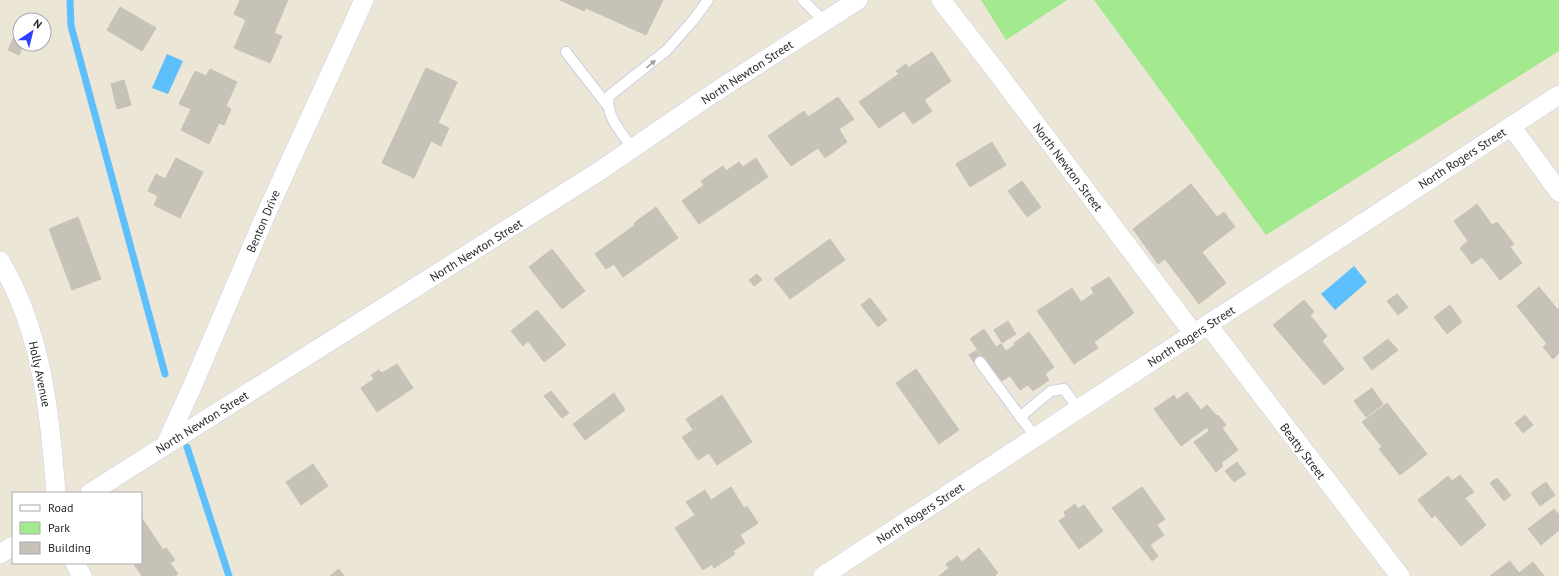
<svg xmlns="http://www.w3.org/2000/svg" width="1559" height="576" font-family="'PT Sans',sans-serif">
	<style>
		.green { fill: #a2ea8d }
		.water { fill: #5dbffb }
		.lines { fill: none; stroke-linecap: round; stroke-linejoin: round }
		.stream { stroke: #5dbffb; stroke-width: 7 }
		.building { fill: #c7c2b7; stroke: #c7c2b1 }
		.service-casing { stroke: #cccee3; stroke-width: 12 }
		.minor-casing { stroke: #cccee3; stroke-width: 20 }
		.service { stroke: #fff; stroke-width: 10 }
		.minor { stroke: #fff; stroke-width: 19 }
		.oneway { fill: #9e9e9e }
		.labels { text-anchor: middle; dominant-baseline: central; stroke-width: 3; stroke-linejoin: round; paint-order: stroke }
		.street-label { font-size: 12px; fill: #282828; stroke: #fff }
	</style>
	<rect width="100%" height="100%" fill="#ece6d7"/>
	<!-- green -->
	<path class="green" d="M981 0H1067L1006 40Z
		M1094 0H1559V51L1266 235Z"/>
	<!-- water -->
	<path class="water" d="M167 54 183 61 168 94 152 88Z
		M1354 266 1367 282 1335 310 1321 294Z"/>
	<g class="lines">
		<!-- stream -->
		<path class="stream" d="M70 0 71 26 165 374
			M187 447 229 576"/>
	</g>
	<!-- building -->
	<path class="building" d="M240 0H288L274 33 282 36 270 63 234 48 246 20 234 14Z
		M560 0H663L646 35 586 8 584 11Z
		M120 7 156 28 142 51 107 30Z
		M18 28 20 29V44H24L19 55 8 50Z
		M932 52 951 81 924 100 932 111 913 124 904 111 879 128 859 102 899 74 896 71 906 64 908 68Z
		M426 68 457 82 438 123 449 128 441 146 431 141 414 178 382 163Z
		M210 69 237 82 226 106 231 109 224 125 219 123 209 144 181 130 191 109 179 104 195 71 206 76Z
		M124 80 131 105 117 109 111 84Z
		M838 97 854 119 839 129 847 142 825 158 818 148 791 166 768 136 804 111 808 117Z
		M992 142 1006 165 970 187 956 164Z
		M176 158 203 172 180 218 154 205 158 196 148 191 156 174 165 179Z
		M756 158 768 177 699 224 682 201 704 185 701 181 723 166 726 171 739 162 743 167Z
		M1022 181 1041 207 1027 217 1008 191Z
		M1191 184 1217 217 1224 212 1235 227 1202 252 1226 283 1199 304 1165 259 1158 264 1133 229Z
		M1477 204 1492 225 1497 222 1514 244 1510 247 1522 263 1500 280 1482 257 1472 264 1460 248 1468 241 1454 221Z
		M656 207 678 238 623 277 614 264 606 269 595 254 635 225 634 223Z
		M78 217 101 279 72 290 49 229Z
		M830 239 845 260 790 299 774 279Z
		M552 249 585 291 562 309 529 267Z
		M757 274 762 280 754 286 749 280Z
		M1109 277 1134 313 1094 342 1098 348 1074 364 1037 311 1072 288 1081 302 1094 293 1091 288Z
		M1539 287 1558 310 1559 308V353L1553 359 1543 347 1547 344 1517 306Z
		M1397 294 1408 307 1398 315 1387 301Z
		M870 298 887 320 878 327 861 305Z
		M1304 300 1314 312 1310 315 1327 336 1322 341 1344 369 1324 385 1273 325Z
		M1450 305 1462 322 1447 334 1434 317Z
		M537 310 566 345 544 362 528 341 523 346 511 331Z
		M1008 321 1016 334 1002 343 994 330Z
		M984 329 996 347 1001 344 1006 351 1015 345 1014 343 1029 332 1054 367 1045 374 1049 380 1033 391 1028 385 1020 390 1010 376 1001 381 970 339Z
		M1388 339 1398 350 1372 370 1363 358Z
		M977 350 983 359 975 364 969 355Z
		M397 364 413 388 377 412 361 388 374 379 371 375 379 370 382 373Z
		M916 369 959 430 939 444 896 383Z
		M1372 388 1383 404 1366 417 1354 401Z
		M551 391 569 413 562 418 544 396Z
		M1187 392 1201 410 1207 405 1217 416 1218 415 1226 425 1222 428 1238 450 1221 463 1223 466 1216 472 1194 442 1209 431 1207 427 1181 446 1154 409 1174 395 1177 400Z
		M614 393 625 410 585 440 573 424Z
		M722 395 752 442 717 465 709 453 698 460 682 437 693 430 686 419Z
		M1387 403 1427 454 1400 475 1379 449 1382 447 1362 422Z
		M1525 415 1533 425 1523 433 1515 423Z
		M1237 462 1246 474 1234 482 1225 471Z
		M313 464 328 486 301 505 286 482Z
		M1460 475 1474 492 1465 498 1486 525 1461 546 1435 515 1432 518 1418 500 1448 476 1452 481Z
		M1497 478 1511 495 1504 501 1490 483Z
		M1546 482 1555 495 1540 506 1531 493Z
		M731 487 744 508 747 506 758 523 740 535 745 543 733 551 735 554 714 568 712 564 703 570 675 528 695 515 686 502 705 490 711 500Z
		M1142 487 1165 519 1157 525 1164 535 1150 545 1158 556 1152 561 1112 508Z
		M1075 504 1078 509 1084 505 1103 531 1079 549 1059 521 1066 516 1064 512Z
		M1554 509 1559 515V530L1541 545 1528 529Z
		M141 517 163 550 166 548 175 560 170 563 178 574 175 576H142L133 563H141Z
		M979 548 998 573 995 576H939L949 568 946 564 957 556 962 562Z
		M1510 561 1519 573 1533 562 1544 576H1490Z
		M339 569 344 576H330Z"/>
	<g class="lines">
		<defs>
			<path id="service" d="M803 0 825 22
				M566 52 607 105
				M633 149C622 133 605 116 609 96L667 50 695 18 708 0
				M980 362 1036 438
				M1020 417 1051 391 1064 389 1079 410"/>
			<path id="minor" d="M941 0 996 71 1194 334
				M1511 126 1559 192
				M0 261C42 331 50 414 56 493
				M1208 325 1400 576
				M166 444 192 387 266 214 364 0
				M90 493 598 172 712 94 858 0
				M0 554 13 546
				M75 563 82 576
				M823 576 1559 95"/>
		</defs>
		<!-- service casing -->
		<use href="#service" class="service-casing"/>
		<!-- minor casing -->
		<use href="#minor" class="minor-casing"/>
		<!-- service -->
		<use href="#service" class="service"/>
		<!-- minor -->
		<use href="#minor" class="minor"/>
	</g>
	<!-- one-way arrows -->
	<defs><path id="oneway-solid" d="M-6-.8H1V-3.2L6.5 0L1 3.2V.8H-6Z"/></defs>
	<use class="oneway" href="#oneway-solid" transform="translate(651 64) rotate(-40)"/>
	<g class="labels">
		<!-- street labels -->
		<g class="street-label">
			<text transform="translate(747 72) rotate(-33)">North Newton Street</text>
			<text transform="translate(1462 158) rotate(-33)">North Rogers Street</text>
			<text transform="translate(1068 167) rotate(53)">North Newton Street</text>
			<text transform="translate(263 221) rotate(-67)">Benton Drive</text>
			<text transform="translate(476 250) rotate(-32)">North Newton Street</text>
			<text transform="translate(1191 336) rotate(-33)">North Rogers Street</text>
			<text transform="translate(40 374) rotate(78)">Holly Avenue</text>
			<text transform="translate(202 422) rotate(-32)">North Newton Street</text>
			<text transform="translate(1303 451) rotate(53)">Beatty Street</text>
			<text transform="translate(920 513) rotate(-33)">North Rogers Street</text>
		</g>
	</g>
	<!-- legend -->
	<rect x="12" y="492" width="130" height="72" fill="#ffffff" stroke="#a9a9a9"/>
	<rect x="20" y="505" width="20" height="6" fill="#ffffff" stroke="#a9a9a9"/>
	<text x="48" y="512" font-size="12" fill="#282828">Road</text>
	<rect x="20" y="522" width="20" height="12" fill="#a2ea8d" stroke="#a9a9a9"/>
	<text x="48" y="532" font-size="12" fill="#282828">Park</text>
	<rect x="20" y="542" width="20" height="12" fill="#c7c2b7" stroke="#a9a9a9"/>
	<text x="48" y="552" font-size="12" fill="#282828">Building</text>
	<!-- north arrow -->
	<g transform="translate(32 32) rotate(35)"><circle r="19" fill="#ffffff" stroke="#a9a9a9"/>
	<path d="M0-3L7 15L0 10L-7 15Z" fill="#3140ff"/>
	<text y="-6" font-size="11" font-weight="bold" text-anchor="middle" fill="#282828">N</text>
	</g>
</svg>
